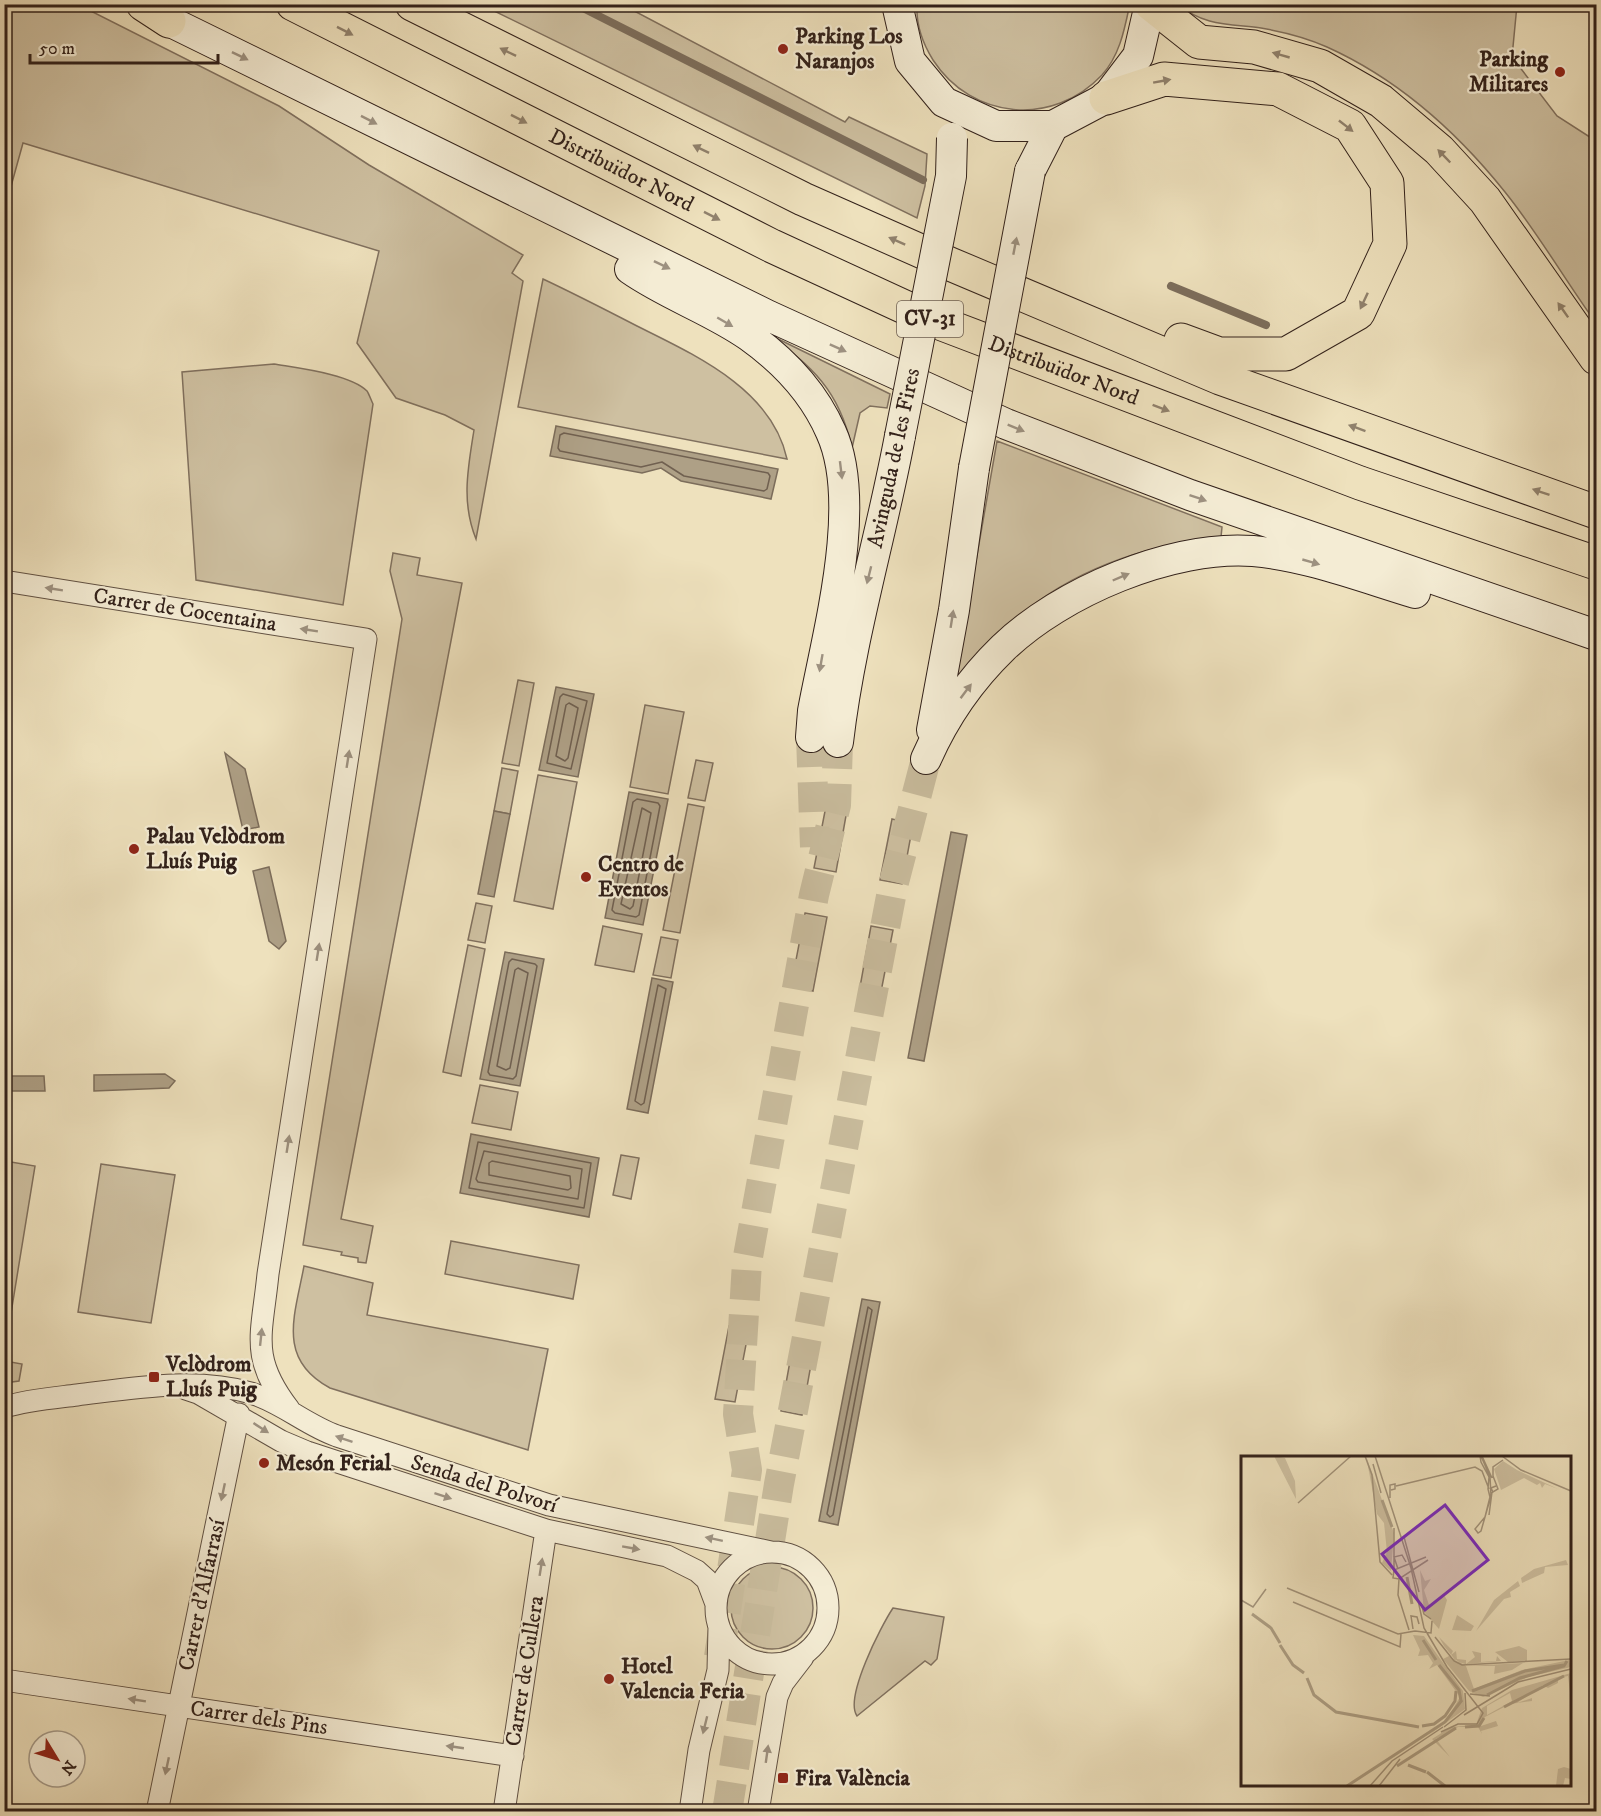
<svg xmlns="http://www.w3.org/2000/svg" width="1601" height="1816" font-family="'IM FELL DW Pica',serif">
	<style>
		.green { fill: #cec0a1; stroke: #80705e; stroke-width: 1.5 }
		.water { fill: #aea086; stroke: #7c6d5b; stroke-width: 1.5 }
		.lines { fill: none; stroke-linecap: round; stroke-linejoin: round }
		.shore { stroke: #706050; stroke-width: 1.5 }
		.stream { stroke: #7c6d5b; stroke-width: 8 }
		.secondary-tunnel { stroke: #c8bb9c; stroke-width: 30; stroke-dasharray: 30 15; stroke-linecap: butt }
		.minor-casing { stroke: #615143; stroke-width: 23 }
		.secondary-casing { stroke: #32211a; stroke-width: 32 }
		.trunk-casing { stroke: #32211a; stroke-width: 35 }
		.minor { stroke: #f4ecd4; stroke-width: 21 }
		.secondary { stroke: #f4ecd4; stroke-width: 30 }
		.trunk { stroke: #eee1bd; stroke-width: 33 }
		.secondary-bridge-casing { stroke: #32211a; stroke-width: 32; stroke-linecap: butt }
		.secondary-bridge { stroke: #f4ecd4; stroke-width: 30 }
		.oneway { fill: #90816c }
		.oneway2 { fill: #9d9180 }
		.poi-dot { fill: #8f2418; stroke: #f4ecd4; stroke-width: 2 }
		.labels { text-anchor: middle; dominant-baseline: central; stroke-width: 4.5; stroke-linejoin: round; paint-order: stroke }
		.shield { fill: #f4ecd4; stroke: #6c5e52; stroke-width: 1.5 }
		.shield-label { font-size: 21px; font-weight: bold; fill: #32211a }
		.poi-label { font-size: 22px; font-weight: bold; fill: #32211a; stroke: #f4ecd4; text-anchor: start }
		.street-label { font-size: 22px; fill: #32211a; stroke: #f4ecd4 }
		.inset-river { fill: none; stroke: #aea086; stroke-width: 3 }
		.inset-road { fill: none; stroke: #a3947c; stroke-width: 1.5 }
		.view { fill: #7b2cbf; fill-opacity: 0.15; stroke: #7b2cbf; stroke-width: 3 }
		.inset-edge { fill: none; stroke: #32211a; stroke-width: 3 }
	</style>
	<rect width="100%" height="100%" fill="#eee1bd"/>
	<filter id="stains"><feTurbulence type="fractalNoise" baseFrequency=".00333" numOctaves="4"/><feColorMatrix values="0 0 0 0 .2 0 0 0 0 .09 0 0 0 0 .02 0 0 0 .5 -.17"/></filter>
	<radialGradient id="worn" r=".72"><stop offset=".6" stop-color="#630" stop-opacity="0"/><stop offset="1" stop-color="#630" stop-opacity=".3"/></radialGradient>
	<!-- green -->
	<path class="green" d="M5 4 79 5 279 106 369 165 523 255 512 273 523 281 476 539C461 502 468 468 474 430L445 415 396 398 357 343 379 251 23 143 5 208Z
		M482 5H623L845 122 849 117 927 154 925 186 917 218Z
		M917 5 1128 4 1129 8C1124 32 1119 56 1102 75 1053 127 972 120 933 60 923 44 916 24 917 5Z
		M1180 5H1517L1512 57 1557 116 1596 141V323C1565 280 1538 233 1505 192 1457 132 1398 79 1327 47 1305 37 1284 32 1261 28 1233 24 1202 26 1180 5Z
		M543 279C575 294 606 310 637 326 695 355 772 389 787 459L518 407Z
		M766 333 890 394 887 408 870 406 860 413 852 448C839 390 813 367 766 333Z
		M274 364C297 368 350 374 367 391 369 394 371 400 373 404L343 605 196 580 182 372Z
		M997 441 1222 527 1221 537C1144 545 1071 570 1012 622 992 639 974 661 955 681Z
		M393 553 420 558 417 575 462 583 341 1219 373 1226 366 1263 358 1262V1258L341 1255 342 1252 303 1245 402 619 390 571Z
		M518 680 534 683 519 766 502 763Z
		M645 705 684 712 668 794 630 787Z
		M696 760 713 763 705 801 688 798Z
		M502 768 518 771 510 814 494 811Z
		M538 775 577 782 553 909 514 901Z
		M688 804 704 807 680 933 663 930Z
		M826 806 847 810 836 872 814 868Z
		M892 819 913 824 902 884 880 880Z
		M476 903 492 906 485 943 468 940Z
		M805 913 827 917 813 991 791 986Z
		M603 926 642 934 634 972 595 965Z
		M871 926 893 930 879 1002 858 998Z
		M661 937 678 940 671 978 653 975Z
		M468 945 485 949 461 1076 443 1072Z
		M480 1085 518 1092 511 1130 472 1123Z
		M621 1155 639 1158 631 1199 613 1195Z
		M5 1161 35 1166 5 1350H4Z
		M101 1164 175 1175 151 1323 78 1312Z
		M451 1241 579 1265 573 1299 445 1274Z
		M304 1266 373 1283 367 1315 548 1349 528 1450 330 1388C276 1359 295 1315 304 1266Z
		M729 1326 749 1329 735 1402 715 1399Z
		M794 1339 815 1342 802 1415 781 1411Z
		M5 1361 22 1364 19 1381 5 1383Z
		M731 1608a41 41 0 1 1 82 0a41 41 0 1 1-82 0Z
		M893 1608 944 1617 937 1659 931 1665 925 1661 857 1716C844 1698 881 1626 893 1608Z"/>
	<!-- water -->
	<path class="water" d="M556 426 778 469 771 499 681 481 661 468 642 473 550 456Z
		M556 687 594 694 578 777 539 770Z
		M225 753 245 769 259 827 243 830Z
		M629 792 668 799 643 925 605 918Z
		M494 811 510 814 494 897 478 894Z
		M951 832 967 835 924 1061 908 1058Z
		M269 867 286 941 279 949 269 941 253 871Z
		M505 952 544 959 520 1086 480 1079Z
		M652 978 673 982 648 1113 627 1109Z
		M165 1074 175 1081 169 1088 94 1091V1075Z
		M4 1076H44L45 1091H5Z
		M471 1134 599 1158 589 1217 460 1193Z
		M862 1299 880 1302 838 1525 819 1521Z"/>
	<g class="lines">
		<!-- shore -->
		<path class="shore" d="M564 433 768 473 770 476 767 489 764 491 684 476 662 462 641 467 560 451 558 448 560 435Z
			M563 694 587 701 571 769 547 763 560 697Z
			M569 703 578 708 568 758 565 761 556 756 566 705Z
			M637 799 658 803 660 806 639 915 636 917 615 913 612 910 633 802Z
			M642 808 651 813 633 906 630 909 621 904Z
			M512 959 535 964 537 966 516 1076 513 1079 490 1075 488 1072 509 962Z
			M518 968 528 973 510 1068 506 1070 497 1066 515 970Z
			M658 985 666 989 644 1103 641 1105 635 1101Z
			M478 1142 591 1163 584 1208 469 1188Z
			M484 1151 582 1169 578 1199 478 1182 476 1179Z
			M492 1161 570 1176 571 1188 568 1190 489 1175V1163Z
			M868 1307 872 1310 833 1515 830 1517 827 1514Z"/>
		<!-- stream -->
		<path class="stream" d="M575 4 923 180
			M1171 286 1266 325"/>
		<!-- secondary-tunnel -->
		<path class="secondary-tunnel" d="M811 737 815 847
			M719 1657 747 1470 738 1414 747 1262 814 895 836 805 838 742
			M727 1812 779 1484 893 886 926 759"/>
		<defs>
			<path id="minor" d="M4 581 366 639 268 1274C262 1335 249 1357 289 1409
				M186 1389 198 1393 281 1441 307 1452 546 1530 667 1556 697 1571 707 1580 716 1604
				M4 1407C28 1400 53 1398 77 1395 134 1388 195 1377 251 1393 283 1403 306 1425 337 1436L549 1505 771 1552
				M716 1608a56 56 0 1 1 112 0a56 56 0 1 1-112 0Z
				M4 1680 513 1756
				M157 1812 239 1414
				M504 1812 546 1530
				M690 1812 699 1750 718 1670 719 1627
				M758 1812 777 1697 783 1683 803 1657"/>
			<path id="secondary" d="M897 4 910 61 944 102 996 126H1053L1106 98 1138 56 1150 4
				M169 21 769 316 1006 424 1190 495 1596 635
				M1030 171 1053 126
				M630 269C667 295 712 310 749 336 784 361 814 393 831 432 864 504 827 635 813 711L811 737
				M932 730 954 610 974 468
				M838 742C850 638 881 538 900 436
				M926 759C944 718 971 679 1003 648 1061 592 1172 545 1253 551 1308 556 1362 577 1415 593"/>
			<g id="trunk">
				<path d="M143 4 169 21"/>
				<path id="s1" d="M293 4 772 246 937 322 1360 483 1596 563"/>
				<path d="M412 4 803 199 950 264 1220 378 1596 512"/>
				<path d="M1151 4 1199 42 1254 47 1320 66 1381 101 1439 150 1485 200 1596 358"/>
				<path d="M1106 98 1164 79 1278 89 1350 126 1387 183 1390 244 1358 313 1286 354H1219L1181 340"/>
			</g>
		</defs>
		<!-- minor casing -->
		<use href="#minor" class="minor-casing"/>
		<!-- secondary casing -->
		<use href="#secondary" class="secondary-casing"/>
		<!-- trunk casing -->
		<use href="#trunk" class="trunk-casing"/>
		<!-- minor -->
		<use href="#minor" class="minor"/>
		<!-- secondary -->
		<use href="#secondary" class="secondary"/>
		<!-- trunk -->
		<use href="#trunk" class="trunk"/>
		<defs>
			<path id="secondary-bridge" d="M900 436 951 176 952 138
				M974 468 1030 171"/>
		</defs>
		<!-- secondary-bridge casing -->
		<use href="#secondary-bridge" class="secondary-bridge-casing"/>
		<!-- secondary-bridge -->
		<use href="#secondary-bridge" class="secondary-bridge"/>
	</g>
	<!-- one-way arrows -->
	<defs><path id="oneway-solid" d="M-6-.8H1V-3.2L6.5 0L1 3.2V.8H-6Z" transform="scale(1.5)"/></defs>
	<g class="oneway">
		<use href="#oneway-solid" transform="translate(345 31) rotate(27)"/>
		<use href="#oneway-solid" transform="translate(508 52) rotate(-154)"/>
		<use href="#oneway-solid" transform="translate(1281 55) rotate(-164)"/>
		<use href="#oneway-solid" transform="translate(1162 81) rotate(-10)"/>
		<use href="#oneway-solid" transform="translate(519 119) rotate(27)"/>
		<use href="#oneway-solid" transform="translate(1346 126) rotate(38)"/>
		<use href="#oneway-solid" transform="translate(701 149) rotate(-154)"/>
		<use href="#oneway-solid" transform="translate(1444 156) rotate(-134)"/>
		<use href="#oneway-solid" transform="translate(712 216) rotate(27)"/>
		<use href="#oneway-solid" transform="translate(897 241) rotate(-156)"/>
		<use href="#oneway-solid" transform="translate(1364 301) rotate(115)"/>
		<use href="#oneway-solid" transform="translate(1563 310) rotate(-125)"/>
		<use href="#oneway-solid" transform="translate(1161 408) rotate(21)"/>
		<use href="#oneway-solid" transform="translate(1357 428) rotate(-160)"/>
		<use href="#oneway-solid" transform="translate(1541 492) rotate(-161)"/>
	</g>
	<g class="oneway2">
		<use href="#oneway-solid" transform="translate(240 56) rotate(26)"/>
		<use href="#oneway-solid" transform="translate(369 120) rotate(27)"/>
		<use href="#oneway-solid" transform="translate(1015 246) rotate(-79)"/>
		<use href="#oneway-solid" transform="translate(662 265) rotate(26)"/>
		<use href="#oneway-solid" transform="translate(725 322) rotate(30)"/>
		<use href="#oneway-solid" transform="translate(838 348) rotate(24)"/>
		<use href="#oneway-solid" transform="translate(1016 428) rotate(22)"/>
		<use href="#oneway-solid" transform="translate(841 470) rotate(83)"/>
		<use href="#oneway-solid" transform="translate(1198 498) rotate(19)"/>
		<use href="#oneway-solid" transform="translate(1311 562) rotate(16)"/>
		<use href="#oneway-solid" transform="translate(869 575) rotate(104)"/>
		<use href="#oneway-solid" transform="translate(1121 577) rotate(-23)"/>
		<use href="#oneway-solid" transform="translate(54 589) rotate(-171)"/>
		<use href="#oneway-solid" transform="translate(952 619) rotate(-81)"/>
		<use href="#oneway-solid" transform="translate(309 630) rotate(-171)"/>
		<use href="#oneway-solid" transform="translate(821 663) rotate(100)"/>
		<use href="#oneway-solid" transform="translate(966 691) rotate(-53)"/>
		<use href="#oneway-solid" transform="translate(348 759) rotate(-81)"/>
		<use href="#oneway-solid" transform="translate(318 952) rotate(-81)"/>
		<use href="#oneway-solid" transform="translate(288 1144) rotate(-81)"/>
		<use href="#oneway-solid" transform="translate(261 1337) rotate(-84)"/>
		<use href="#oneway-solid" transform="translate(261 1428) rotate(33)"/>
		<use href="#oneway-solid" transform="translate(344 1439) rotate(-161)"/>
		<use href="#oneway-solid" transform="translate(223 1492) rotate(102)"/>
		<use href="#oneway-solid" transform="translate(443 1496) rotate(18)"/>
		<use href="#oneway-solid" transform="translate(714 1539) rotate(-168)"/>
		<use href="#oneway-solid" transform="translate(631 1548) rotate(10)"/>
		<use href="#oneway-solid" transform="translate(541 1567) rotate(-81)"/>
		<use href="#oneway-solid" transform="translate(137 1700) rotate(-171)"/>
		<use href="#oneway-solid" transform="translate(705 1725) rotate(104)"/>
		<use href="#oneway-solid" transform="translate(455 1747) rotate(-172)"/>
		<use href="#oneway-solid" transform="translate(767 1754) rotate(-82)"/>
		<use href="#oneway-solid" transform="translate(167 1766) rotate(102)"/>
	</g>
	<!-- markers -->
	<g class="poi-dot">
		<circle cx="783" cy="49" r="6"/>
		<circle cx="1560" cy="72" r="6"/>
		<circle cx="134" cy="849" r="6"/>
		<circle cx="586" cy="877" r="6"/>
		<rect x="148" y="1371" width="12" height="12" rx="3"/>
		<circle cx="264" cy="1463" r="6"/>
		<circle cx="609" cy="1679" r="6"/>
		<rect x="777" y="1772" width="12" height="12" rx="3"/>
	</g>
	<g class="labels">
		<!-- shield labels -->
		<rect class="shield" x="897" y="301" width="66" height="36" rx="4.5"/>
		<g class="shield-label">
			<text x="930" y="319">CV-31</text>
		</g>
		<!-- poi labels -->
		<g class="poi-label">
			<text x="795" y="36">Parking Los<tspan x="795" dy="25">Naranjos</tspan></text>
			<text x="1548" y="59" text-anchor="end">Parking<tspan x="1548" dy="25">Militares</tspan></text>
			<text x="146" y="836">Palau Velòdrom<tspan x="146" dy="25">Lluís Puig</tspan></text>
			<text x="598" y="864">Centro de<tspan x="598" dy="25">Eventos</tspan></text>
			<text x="166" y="1364">Velòdrom<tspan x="166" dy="25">Lluís Puig</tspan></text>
			<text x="276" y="1463">Mesón Ferial</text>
			<text x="621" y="1666">Hotel<tspan x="621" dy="25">Valencia Feria</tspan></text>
			<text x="795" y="1778">Fira València</text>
		</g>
		<!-- street labels -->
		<g class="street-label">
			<text stroke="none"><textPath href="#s1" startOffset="368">Distribuïdor Nord</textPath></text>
			<text stroke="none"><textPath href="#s1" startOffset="854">Distribuïdor Nord</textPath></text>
			<text transform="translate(894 458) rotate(-78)">Avinguda de les Fires</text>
			<text transform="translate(185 610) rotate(9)">Carrer de Cocentaina</text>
			<text transform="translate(484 1484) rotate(17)">Senda del Polvorí</text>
			<text transform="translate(202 1595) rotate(-78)">Carrer d'Alfarrasí</text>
			<text transform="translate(525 1671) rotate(-81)">Carrer de Cullera</text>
			<text transform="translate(259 1718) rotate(8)">Carrer dels Pins</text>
		</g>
	</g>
	<!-- overview -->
	<g transform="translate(1241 1456)">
		<rect width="330" height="330" fill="#eee1bd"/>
		<path d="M33 0 44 2 54 25 55 43ZM125 0 153 77 150 115 141 107 146 96 143 67 136 58ZM262 5 276 14 317 33 304 28 301 32 299 27 296 29 283 22 260 34 253 13ZM325 104 327 109 304 111 303 117 281 127 280 122 293 113ZM179 114 184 125 190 123 183 134 188 149 203 139 206 144 198 173 183 156ZM277 125 279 130 269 136 270 141 263 143 235 175 253 144ZM216 159 233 170 230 175 211 174ZM172 179 183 180 222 235 224 253 188 279 206 263 219 241 196 209 188 213 192 207 187 199 177 200 179 194ZM198 181 212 195 210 199 215 195 216 203 225 204V208L234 201 231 195 240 197V206L255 205 256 200 260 205 224 208 215 205 203 190ZM278 190 286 194V205L267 206 254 196ZM208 200 225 210 233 233 281 214 328 204 330 211 287 221 242 241 228 235 202 203ZM282 207 271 214 253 218 254 210H226ZM330 217V244L327 220 317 222V227L307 232 302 229 276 247 291 242V245L269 248 244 261 237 271 255 265 257 270 240 275 241 278 237 271H217L195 283 209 301 191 283 210 271 235 269 241 252 271 234ZM269 237 271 245 246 259V250ZM323 311 330 313V323L324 322 322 330H315L317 313Z" fill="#cec0a1" fill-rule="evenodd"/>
		<path class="inset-river" d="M141 44 151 71M166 121 171 148M11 158 30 172 39 187M182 184 195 204M39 189 52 209 63 217M198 209 218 234 220 245M66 222 73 239 95 256 178 271M231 235 284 215 323 209M246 239 279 222 323 210 326 205M263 251 323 220M181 270 193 268 204 260 214 245 215 235M224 271 238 270 243 262M167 309 185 316M156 310 215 272M186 316 204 330M106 330 204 266 221 244"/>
		<path class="inset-road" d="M124 0 131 19 139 106 151 119M134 0 170 112 183 172 206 211 242 257 236 268H217L200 276M239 0 240 6 248 21 247 33 249 41 244 61 234 73 237 77 240 75 250 40 249 21 240 0M241 0 251 22M261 0 280 14 330 35M132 8 140 37M252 20 257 33 252 36 250 32 255 30M252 22V11L262 4M155 30 234 11 241 15 248 33M149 42V29L154 28V33L150 34M57 47 110 0M248 59 251 36M153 72V114M163 81 178 136M185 101 153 114 152 122 158 123 187 104M157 113 153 101 161 99 165 106M158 123 157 139 168 174M46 132 157 178 174 175M0 144 12 151 25 133M52 146 159 191 160 178M180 147 183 158 190 163M172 173 170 160 176 161 178 168M174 175 190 177 191 165M194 181 213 205 221 209 330 203M229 238 249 240M223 259 277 226 330 213M203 271 225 254 224 237M129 330 151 305 202 271M138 330 159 303"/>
		<path class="view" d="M204 49 247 104 184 154 141 98Z"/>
		<rect width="330" height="330" class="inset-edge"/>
	</g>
	<!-- margin -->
	<rect width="1601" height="1816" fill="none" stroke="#eee1bd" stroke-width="24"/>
	<rect x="6" y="6" width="1589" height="1804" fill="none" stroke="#32211a" stroke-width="3"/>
	<rect x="12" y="12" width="1577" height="1792" fill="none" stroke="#32211a" stroke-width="1.5"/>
	<!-- north arrow -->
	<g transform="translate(57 1759) rotate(128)"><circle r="28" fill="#f4ecd4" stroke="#a69b8a" stroke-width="1.5"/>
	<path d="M0-4.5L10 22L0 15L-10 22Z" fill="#8f2418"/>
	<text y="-9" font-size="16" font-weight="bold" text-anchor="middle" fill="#32211a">N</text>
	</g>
	<!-- scale -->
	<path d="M30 54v9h188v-9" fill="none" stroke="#32211a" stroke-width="3"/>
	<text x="39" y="54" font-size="18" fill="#32211a" stroke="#f4ecd4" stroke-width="4.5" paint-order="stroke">50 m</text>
	<rect width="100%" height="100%" filter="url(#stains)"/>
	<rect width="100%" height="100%" fill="url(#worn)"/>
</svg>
